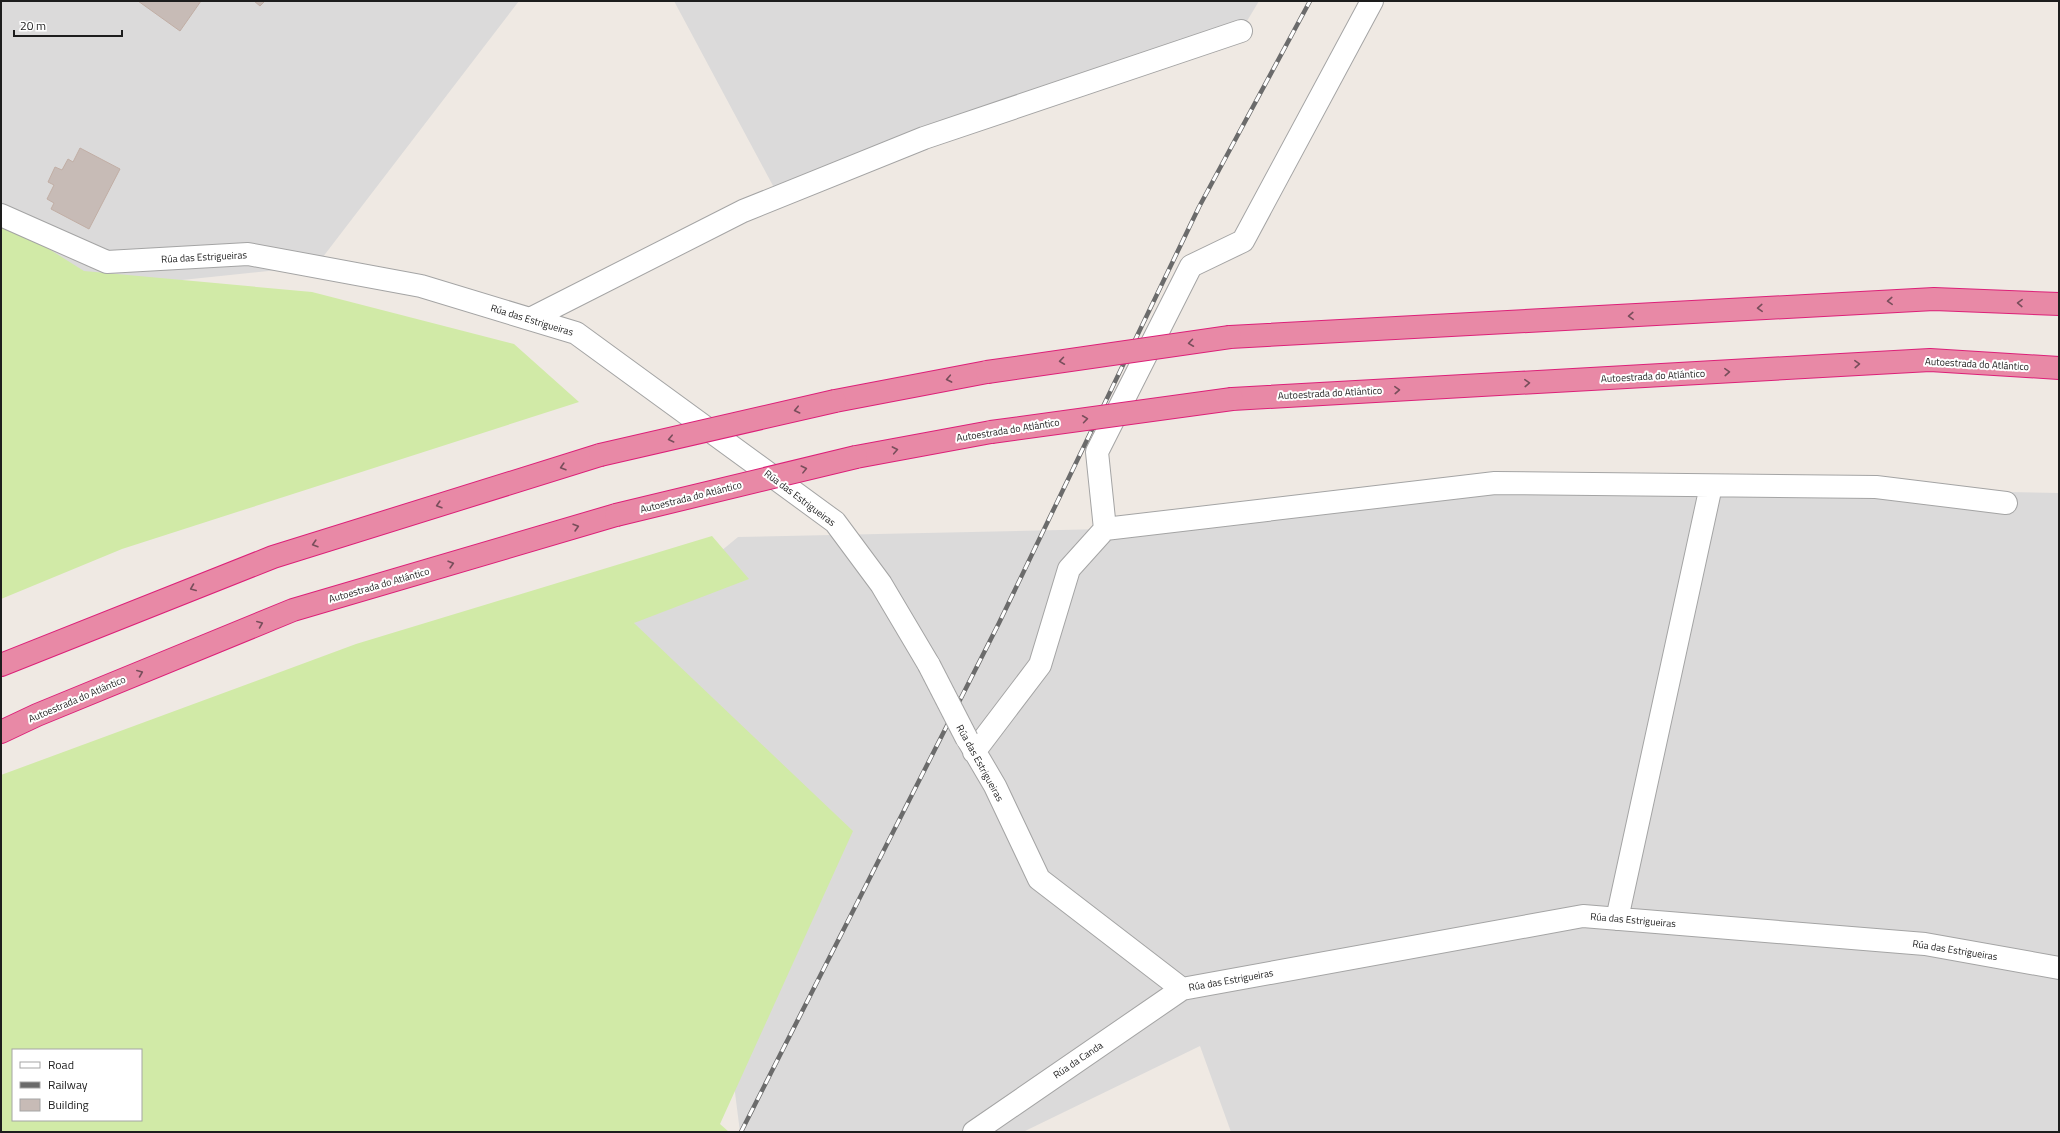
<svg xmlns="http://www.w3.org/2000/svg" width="2060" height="1133" font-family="'Titillium Web',sans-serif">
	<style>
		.residential { fill: #dbdada }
		.grass { fill: #d1eaa7; fill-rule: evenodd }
		.building { fill: #c7bbb6; stroke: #c1aea5 }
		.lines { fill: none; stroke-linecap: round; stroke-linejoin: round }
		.minor-casing { stroke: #a4a4a4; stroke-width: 24 }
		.motorway-casing { stroke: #dc2078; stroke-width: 24 }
		.minor { stroke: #fff; stroke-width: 22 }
		.motorway { stroke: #e889a6; stroke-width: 22 }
		.rail-casing { stroke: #6b6b6b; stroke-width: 4.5 }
		.rail { stroke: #fff; stroke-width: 3; stroke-dasharray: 9; stroke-linecap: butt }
		.minor-bridge-casing { stroke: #a4a4a4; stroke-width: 24; stroke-linecap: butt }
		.motorway-bridge-casing { stroke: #dc2078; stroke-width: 24; stroke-linecap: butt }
		.minor-bridge { stroke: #fff; stroke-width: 22 }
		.motorway-bridge { stroke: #e889a6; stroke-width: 22 }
		.oneway { stroke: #784e5b }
		.labels { text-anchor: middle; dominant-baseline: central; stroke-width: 4; stroke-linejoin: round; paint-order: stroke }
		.street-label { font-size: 10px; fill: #1d1d1d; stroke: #fff }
	</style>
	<rect width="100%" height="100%" fill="#efe9e3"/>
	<!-- residential -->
	<path class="residential" d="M1 1H519L316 266 1 299Z
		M674 1H1259L1241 31 779 197Z
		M1520 483 2059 493V1132H1231L1200 1046 1023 1132H740L731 1061 634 623 738 537 1105 529Z"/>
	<!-- grass -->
	<path class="grass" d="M1 219 84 271 312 292 514 344 579 402 122 549 1 599Z
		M712 536 749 579 634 623 853 831 720 1124 729 1132H1V775L356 644ZM13 1050H141V1120H13Z"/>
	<!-- building -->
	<path class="building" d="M138 1H201L180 31Z
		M254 1H265L260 6Z
		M80 148 120 169 89 229 51 209 54 203 47 199 54 185 48 182 55 167 62 170 68 159 73 162Z"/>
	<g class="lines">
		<defs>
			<path id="minor" d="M1 215 107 262 248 254 421 286 576 333 835 522 881 584 929 665
				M530 319 743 211 924 138 1241 31
				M1105 529 1097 452 1191 266 1243 241 1372 1
				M968 740 995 786 1039 879 1182 989
				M974 752 1040 665 1069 569 1105 529 1495 483 1876 487 2006 503
				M1617 919 1711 486
				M974 1132 1182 989 1583 916 1925 944 2059 968"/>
			<path id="motorway" d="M1230 337 1934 299 2059 304
				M1232 399 1930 360 2059 368
				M835 401 987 372
				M856 457 991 432
				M1 665 273 557 600 455
				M1 732 37 715 293 610 616 515"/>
		</defs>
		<!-- minor casing -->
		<use href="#minor" class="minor-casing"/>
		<!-- motorway casing -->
		<use href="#motorway" class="motorway-casing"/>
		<!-- minor -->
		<use href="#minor" class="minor"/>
		<!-- motorway -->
		<use href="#motorway" class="motorway"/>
		<defs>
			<path id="rail" d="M741 1132 999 623 1199 207 1310 1"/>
		</defs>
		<!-- rail casing -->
		<use href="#rail" class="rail-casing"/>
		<!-- rail -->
		<use href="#rail" class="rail"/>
		<defs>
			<path id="minor-bridge" d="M929 665 967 739"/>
			<path id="motorway-bridge" d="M987 372 1230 337
				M991 432 1232 399
				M600 455 835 401
				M616 515 856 457"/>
		</defs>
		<!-- minor-bridge casing -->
		<use href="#minor-bridge" class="minor-bridge-casing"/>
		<!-- motorway-bridge casing -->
		<use href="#motorway-bridge" class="motorway-bridge-casing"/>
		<!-- minor-bridge -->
		<use href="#minor-bridge" class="minor-bridge"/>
		<!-- motorway-bridge -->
		<use href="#motorway-bridge" class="motorway-bridge"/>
	</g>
	<!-- one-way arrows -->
	<defs><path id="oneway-chevron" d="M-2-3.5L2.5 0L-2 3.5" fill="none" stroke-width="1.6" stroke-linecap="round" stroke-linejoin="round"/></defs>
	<g class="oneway">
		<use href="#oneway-chevron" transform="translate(1890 301) rotate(177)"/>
		<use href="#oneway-chevron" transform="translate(2020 303) rotate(-178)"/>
		<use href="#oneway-chevron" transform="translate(1760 308) rotate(177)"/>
		<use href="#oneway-chevron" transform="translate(1631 316) rotate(177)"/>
		<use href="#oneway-chevron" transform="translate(1191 343) rotate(172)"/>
		<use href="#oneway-chevron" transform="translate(1062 361) rotate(172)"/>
		<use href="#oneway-chevron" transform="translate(1857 364) rotate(-3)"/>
		<use href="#oneway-chevron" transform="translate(1727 372) rotate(-3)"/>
		<use href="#oneway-chevron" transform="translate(949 379) rotate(169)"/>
		<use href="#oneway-chevron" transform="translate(1527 383) rotate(-3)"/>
		<use href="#oneway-chevron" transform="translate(1397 390) rotate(-3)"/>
		<use href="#oneway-chevron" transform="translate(797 410) rotate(167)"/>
		<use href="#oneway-chevron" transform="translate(1085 419) rotate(-8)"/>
		<use href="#oneway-chevron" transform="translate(671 439) rotate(167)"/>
		<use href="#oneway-chevron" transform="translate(895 450) rotate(-11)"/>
		<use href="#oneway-chevron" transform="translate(563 467) rotate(163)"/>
		<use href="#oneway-chevron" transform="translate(804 469) rotate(-14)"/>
		<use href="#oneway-chevron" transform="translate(439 505) rotate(163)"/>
		<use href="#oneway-chevron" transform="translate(576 527) rotate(-16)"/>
		<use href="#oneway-chevron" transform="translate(315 544) rotate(163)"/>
		<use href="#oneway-chevron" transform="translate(451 564) rotate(-16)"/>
		<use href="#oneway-chevron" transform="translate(193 588) rotate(158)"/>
		<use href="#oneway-chevron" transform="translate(260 624) rotate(-22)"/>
		<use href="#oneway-chevron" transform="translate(140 673) rotate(-22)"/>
	</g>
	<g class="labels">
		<!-- street labels -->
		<g class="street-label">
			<text transform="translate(204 257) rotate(-3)">Rúa das Estrigueiras</text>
			<text transform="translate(532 320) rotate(17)">Rúa das Estrigueiras</text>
			<text transform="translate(1977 364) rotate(3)">Autoestrada do Atlántico</text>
			<text transform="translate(1653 376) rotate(-3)">Autoestrada do Atlántico</text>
			<text transform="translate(1330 393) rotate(-3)">Autoestrada do Atlántico</text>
			<text transform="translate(1008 430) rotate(-9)">Autoestrada do Atlántico</text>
			<text transform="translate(691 497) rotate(-14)">Autoestrada do Atlántico</text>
			<text transform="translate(800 498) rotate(37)">Rúa das Estrigueiras</text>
			<text transform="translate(379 585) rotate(-16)">Autoestrada do Atlántico</text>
			<text transform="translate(77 699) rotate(-23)">Autoestrada do Atlántico</text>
			<text transform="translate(980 763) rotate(61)">Rúa das Estrigueiras</text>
			<text transform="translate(1633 920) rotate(5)">Rúa das Estrigueiras</text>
			<text transform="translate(1955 950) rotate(9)">Rúa das Estrigueiras</text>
			<text transform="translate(1231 980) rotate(-10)">Rúa das Estrigueiras</text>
			<text transform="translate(1078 1060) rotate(-34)">Rúa da Canda</text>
		</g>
	</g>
	<!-- border -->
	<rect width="2060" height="1133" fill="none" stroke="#1d1d1d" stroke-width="4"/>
	<!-- legend -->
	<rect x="12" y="1049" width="130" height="72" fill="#ffffff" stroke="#a5a5a5"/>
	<rect x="20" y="1062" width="20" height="6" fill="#ffffff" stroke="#a5a5a5"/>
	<text x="48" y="1069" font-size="12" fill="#1d1d1d">Road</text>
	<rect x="20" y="1082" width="20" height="6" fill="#6b6b6b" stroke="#a5a5a5"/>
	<text x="48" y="1089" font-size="12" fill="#1d1d1d">Railway</text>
	<rect x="20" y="1099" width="20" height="12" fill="#c7bbb6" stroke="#a5a5a5"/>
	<text x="48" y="1109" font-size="12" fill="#1d1d1d">Building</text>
	<!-- scale -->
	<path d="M14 30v6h108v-6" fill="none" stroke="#1d1d1d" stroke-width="2"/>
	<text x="20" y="30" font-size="12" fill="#1d1d1d" stroke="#ffffff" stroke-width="3" paint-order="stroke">20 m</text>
</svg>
